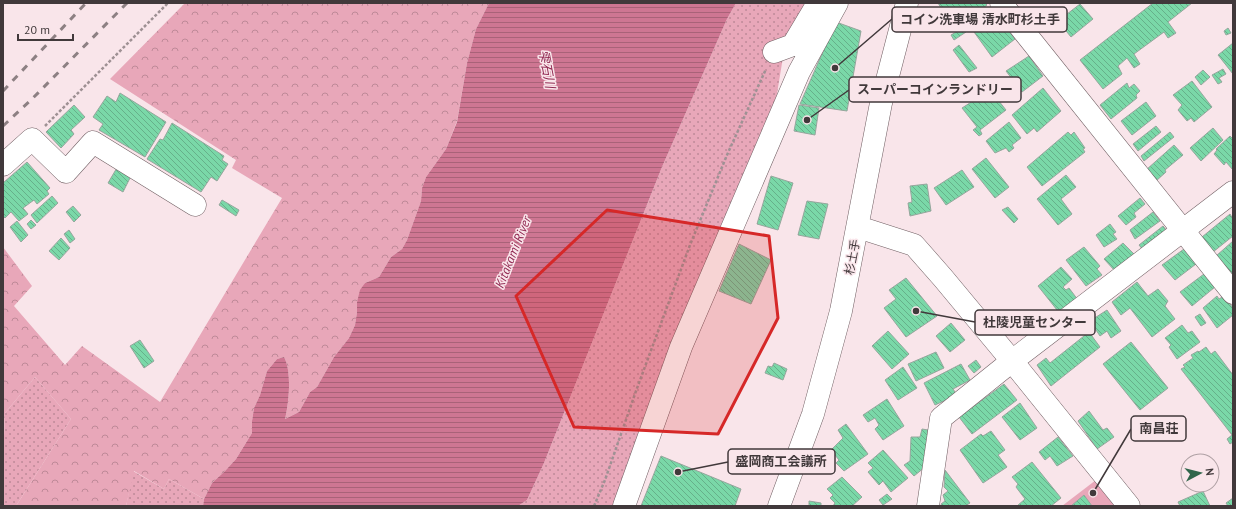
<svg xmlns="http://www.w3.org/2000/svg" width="1236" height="509" font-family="'PT Sans','Noto Sans JP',sans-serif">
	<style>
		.grass { fill: url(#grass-dots) }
		.forest { fill: url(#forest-crowns) }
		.garden { fill: #e8a7b9 }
		.water { fill: url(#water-rules) }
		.building { fill: url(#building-back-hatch); stroke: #96a69d }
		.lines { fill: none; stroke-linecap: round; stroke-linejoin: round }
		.minor-casing { stroke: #716064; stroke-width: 23 }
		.path { stroke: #9f9194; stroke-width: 2.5; stroke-dasharray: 3 2; stroke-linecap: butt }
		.minor { stroke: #fff; stroke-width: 22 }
		.rail { stroke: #8d8083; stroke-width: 3; stroke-dasharray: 7 7; stroke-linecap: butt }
		.marked { fill: #d62828; fill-opacity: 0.2; stroke: #d62828; stroke-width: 3; stroke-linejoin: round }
		.labels { text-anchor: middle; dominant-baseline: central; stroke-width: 3; stroke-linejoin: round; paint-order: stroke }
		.street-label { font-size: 12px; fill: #41393b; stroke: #f9e5ea }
		.water-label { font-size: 13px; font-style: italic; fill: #902851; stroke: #f9e5ea }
		.leader { fill: none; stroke: #41393b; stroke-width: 1.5 }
		.callout-dot { fill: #41393b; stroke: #f9e5ea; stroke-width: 1.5 }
		.callout { fill: #f9e5ea; stroke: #41393b; stroke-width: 1.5 }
		.callout-label { font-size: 13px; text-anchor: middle; font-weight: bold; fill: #41393b }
	</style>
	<defs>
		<pattern id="grass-dots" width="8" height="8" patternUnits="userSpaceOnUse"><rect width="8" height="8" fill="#e8a7b9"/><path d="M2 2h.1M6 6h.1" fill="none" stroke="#be8998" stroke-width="1.8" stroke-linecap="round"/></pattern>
		<pattern id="forest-crowns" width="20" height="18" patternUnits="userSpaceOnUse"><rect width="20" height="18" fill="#e8a7b9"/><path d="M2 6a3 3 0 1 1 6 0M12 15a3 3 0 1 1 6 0" fill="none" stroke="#be8998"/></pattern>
		<pattern id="water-rules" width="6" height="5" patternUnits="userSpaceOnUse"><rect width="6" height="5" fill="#ce7692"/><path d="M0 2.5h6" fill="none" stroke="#a96278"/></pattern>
		<pattern id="building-back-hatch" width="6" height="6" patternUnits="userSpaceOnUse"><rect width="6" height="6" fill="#7ad8a8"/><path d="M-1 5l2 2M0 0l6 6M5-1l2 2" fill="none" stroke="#66b08a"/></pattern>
	</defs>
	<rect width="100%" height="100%" fill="#f9e5ea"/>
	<!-- grass -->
	<path class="grass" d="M736 3H810L783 57 775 106 614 506H518L527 500 544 463 662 167 727 19Z
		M35 377 71 419 16 506H3V459L5 413Z
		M133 471 164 489 169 479 204 499 203 506H126Z"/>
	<!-- forest -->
	<path class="forest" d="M185 3H489L476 29 467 63 457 121 446 149 426 177 422 188 421 201 407 240 402 249 391 257 379 277 365 283 357 302V312L355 325 349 338 334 357 317 387 310 392 299 412 285 419C289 404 292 371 284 357L277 359 267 371 260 395 254 408 252 421V433L236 459 225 471 212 483 204 499 169 479 164 489 134 471 126 506H16L71 419 35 377 5 413 3 459V247L32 286 14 306 65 365 82 346 160 402 282 198 232 168 236 160 110 79Z"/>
	<!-- garden -->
	<path class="garden" d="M1096 480 1117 506H1062Z"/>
	<!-- water -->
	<path class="water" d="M489 3H736L727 19 662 167 544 463 527 500 518 506H203L204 499 212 483 225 471 236 459 252 433V421L254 408 260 395 267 371 277 359 284 357C292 371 289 403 285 419L299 412 310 392 317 387 334 357 349 338 355 325 357 312V302L360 290 365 283 379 277 391 257 402 249 407 240 421 201 422 188 426 177 446 149 457 122 467 63 476 29Z"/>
	<!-- building -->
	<path class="building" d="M938 3H985L987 5 954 28Z
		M1153 3H1192L1168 22 1176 33 1168 38 1164 32 1134 54 1140 64 1134 68 1127 58 1118 66 1122 74 1103 89 1080 60Z
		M1080 4 1093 19 1071 37 1058 21Z
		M996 14 1015 39 992 57 974 32Z
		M836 22 861 31 847 111 800 104Z
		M963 28 966 32 954 40 951 35Z
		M1228 28 1231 33 1226 35 1224 31Z
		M1233 43V74L1218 55Z
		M959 45 977 68 969 72 953 50Z
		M1029 56 1043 76 1022 92 1006 71Z
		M1223 69 1226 74 1219 78 1222 82 1218 84 1212 75Z
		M1203 70 1210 77 1201 85 1195 77Z
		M1192 81 1212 107 1194 122 1191 118 1187 121 1178 110 1182 105 1173 95Z
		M1127 83 1129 88 1134 84 1140 91 1136 95 1137 98 1111 119 1100 105Z
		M987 86 1006 110 980 130 982 134 979 136 973 130 977 127 962 108 973 101 971 97Z
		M1043 88 1061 111 1037 132 1034 128 1027 134 1012 115Z
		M120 93 166 122 145 157 99 130 103 124 93 117 107 96 116 102Z
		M1146 102 1156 116 1132 135 1121 121Z
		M74 105 85 117 71 130 74 134 61 148 46 132Z
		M799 105 819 108 815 135 794 131Z
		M1009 122 1021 138 1012 145 1014 148 1009 152 1006 148 995 153 986 141Z
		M172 123 224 156 222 160 228 164 217 181 211 177 201 192 147 159 160 139 163 140Z
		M1156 126 1161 132 1138 151 1133 144Z
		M1213 128 1223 140 1201 161 1190 148Z
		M1068 132 1071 135 1074 132 1085 148 1083 149 1085 152 1042 186 1027 167Z
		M1170 132 1174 137 1144 161 1141 156Z
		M1230 136 1233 139V170L1226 162 1224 165 1214 154 1217 150 1216 149Z
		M1174 145 1183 155 1165 170 1166 172 1156 181 1146 170Z
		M986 158 1009 187 995 198 972 169Z
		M27 162 50 188 47 191 49 194 37 204 34 200 23 208 28 214 19 221 11 212 5 218 3 216V183Z
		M118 166 132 174 123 192 108 183Z
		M962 170 974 187 946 205 934 188Z
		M1066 175 1076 187 1061 199 1072 214 1058 225 1037 199Z
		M771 176 793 183 778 230 757 224Z
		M927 184 931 211 910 216 908 203 912 202 910 186Z
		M52 196 58 203 37 223 31 215Z
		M1140 198 1145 204 1134 213 1136 217 1126 225 1118 216Z
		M222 200 239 210 236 216 219 205Z
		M807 201 828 204 819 239 798 235Z
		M73 206 81 215 74 222 66 212Z
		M1008 207 1018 219 1014 223 1002 210Z
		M1153 212 1160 221 1135 239 1130 230Z
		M1230 214 1233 219V236L1213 252 1202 237Z
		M31 220 36 225 31 229 27 224Z
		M17 221 28 235 21 242 10 227Z
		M1110 224 1116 232 1113 234 1117 239 1104 247 1096 235Z
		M1163 226 1167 231 1143 250 1139 245Z
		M69 230 75 239 70 243 64 234Z
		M61 238 70 248 59 260 49 251Z
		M1233 241V275L1216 256Z
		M1123 243 1134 254 1115 271 1104 259Z
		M739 244 771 260 751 304 719 291Z
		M1084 247 1100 266 1097 269 1102 275 1086 286 1066 260Z
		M1184 249 1196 264 1175 280 1162 265Z
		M1061 267 1072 279 1063 287 1066 290 1069 288 1078 300 1061 315 1038 286Z
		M1204 274 1215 287 1192 306 1180 292Z
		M906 278 937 316 906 337 884 308 896 299 889 290Z
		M1137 282 1148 296 1158 289 1168 301 1165 306 1175 319 1152 337 1130 308 1121 315 1112 302Z
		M1217 296 1219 299 1224 296 1233 308V315L1217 328 1203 308Z
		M1107 310 1121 331 1111 338 1107 331 1100 336 1090 321Z
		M1200 314 1206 323 1201 326 1195 317Z
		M951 323 965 340 950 352 936 336Z
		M1182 325 1188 333 1192 331 1200 342 1177 359 1169 347 1171 345 1165 338Z
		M888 331 909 354 892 369 872 346Z
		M1089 332 1100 347 1051 386 1037 365 1046 358 1050 363Z
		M140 340 154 361 144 368 130 346Z
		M1131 342 1168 388 1140 410 1103 364Z
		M1206 347 1211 354 1215 351 1233 375V442L1230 444 1227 439 1232 435 1181 369 1185 367 1183 365 1193 358 1191 355 1198 351 1199 352Z
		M936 352 944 368 916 381 908 364Z
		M976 360 981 367 974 373 968 366Z
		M774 363 787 369 783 380 765 373 768 366 772 367Z
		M961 364 970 380 953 389 957 395 935 405 924 383Z
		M903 367 917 388 898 400 885 380Z
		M1004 384 1017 400 972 434 959 417Z
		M887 399 904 426 883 440 875 429 879 425 875 418 868 422 863 415Z
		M1020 403 1037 428 1020 440 1002 417Z
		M1089 411 1103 430 1107 428 1114 437 1097 449 1078 421Z
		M846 424 868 454 844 471 836 463 839 460 831 450 843 438 838 430Z
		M922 429 928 430 925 467 914 476 904 465 910 461 911 437H920Z
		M991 431 1005 450 998 455 1007 467 983 483 960 450 981 434 983 436Z
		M1058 437 1073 456 1057 466 1050 456 1045 460 1039 452Z
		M883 450 908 478 891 492 883 481 879 485 868 472 873 468 868 463Z
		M661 456 741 489 735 506H641Z
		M1032 462 1061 498 1051 506H1017L1025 499 1016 487 1018 484 1012 477Z
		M945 470 970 503 965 506H942L941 504 945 501 943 495 948 491 944 487Z
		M842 477 862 497 852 506H833L835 503 830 498 833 495 827 489Z
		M1203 491 1210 506H1180L1178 502Z
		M887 494 892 499 883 505 879 500Z
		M1084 495 1092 506H1071Z
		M1233 498V506H1228L1226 503Z
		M809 501 821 503V506H809Z"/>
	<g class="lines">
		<defs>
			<path id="minor" d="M1001 3 1233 293
				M774 52 793 45 818 3
				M3 165 32 139 66 172 93 142 195 205
				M858 227 914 245 943 278 1012 361 1129 506
				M624 506 681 347 799 72 837 3
				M779 506 813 414 841 311 881 103 907 3
				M928 506 941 418 1012 361 1233 192"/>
		</defs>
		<!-- minor casing -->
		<use href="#minor" class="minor-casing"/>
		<!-- path -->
		<path class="path" d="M45 126 168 3
			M594 506 605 480 636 391 690 245 727 155 766 69"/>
		<!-- minor -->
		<use href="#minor" class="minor"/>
		<!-- rail -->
		<path class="rail" d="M3 91 86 3
			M3 126 32 99 127 3"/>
	</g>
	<!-- marked area -->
	<path class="marked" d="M607 210 769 236 778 318 718 434 574 427 516 296Z"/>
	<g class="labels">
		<!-- street labels -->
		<g class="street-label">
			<text transform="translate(852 257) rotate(-79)">杉土手</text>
		</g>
		<!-- water labels -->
		<g class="water-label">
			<text transform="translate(547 69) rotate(79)">雫石川</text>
			<text transform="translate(513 252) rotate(-68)">Kitakami River</text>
		</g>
	</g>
	<!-- callouts -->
	<path class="leader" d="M835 68L892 19M807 120L849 90M916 311L975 322M1093 493L1131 429M678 472L728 462"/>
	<g class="callout-dot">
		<circle cx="835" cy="68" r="4"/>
		<circle cx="807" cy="120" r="4"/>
		<circle cx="916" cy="311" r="4"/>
		<circle cx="1093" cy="493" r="4"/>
		<circle cx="678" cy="472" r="4"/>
	</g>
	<g class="callout">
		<rect x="892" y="7" width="175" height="25" rx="4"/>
		<rect x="849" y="77" width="172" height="25" rx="4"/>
		<rect x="975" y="310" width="120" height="25" rx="4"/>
		<rect x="1131" y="416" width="55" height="25" rx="4"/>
		<rect x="728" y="449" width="107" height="25" rx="4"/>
	</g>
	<g class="callout-label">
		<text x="980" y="24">コイン洗車場 清水町杉土手</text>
		<text x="935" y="94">スーパーコインランドリー</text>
		<text x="1035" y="327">杜陵児童センター</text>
		<text x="1159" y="433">南昌荘</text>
		<text x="781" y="466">盛岡商工会議所</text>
	</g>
	<!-- border -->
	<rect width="1236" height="509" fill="none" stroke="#41393b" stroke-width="8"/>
	<!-- north arrow -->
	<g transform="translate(1200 473) rotate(83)"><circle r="19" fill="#f9e5ea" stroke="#afa0a4"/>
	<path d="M0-3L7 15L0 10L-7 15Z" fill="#30664b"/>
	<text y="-6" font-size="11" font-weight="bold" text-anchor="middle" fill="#41393b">N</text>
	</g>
	<!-- scale -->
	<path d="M18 34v6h55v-6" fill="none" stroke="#41393b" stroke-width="2"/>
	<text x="24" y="34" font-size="12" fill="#41393b" stroke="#f9e5ea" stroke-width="3" paint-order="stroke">20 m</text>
</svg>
